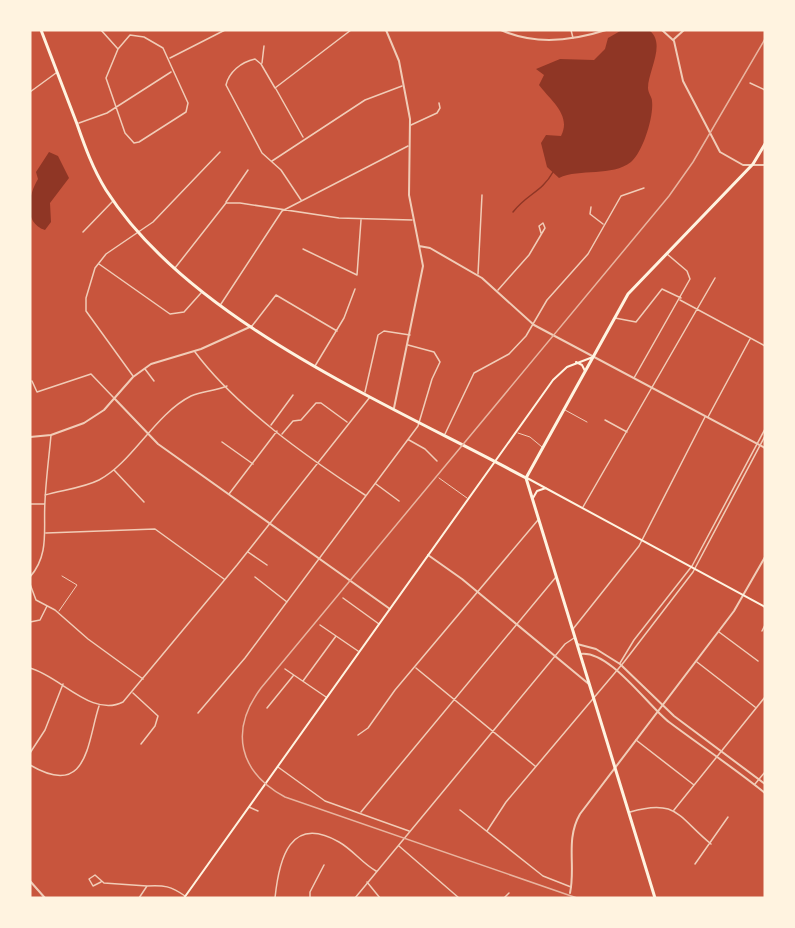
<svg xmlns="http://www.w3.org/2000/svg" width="795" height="928" font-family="Overpass,sans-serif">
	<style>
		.water { fill: #8f3625 }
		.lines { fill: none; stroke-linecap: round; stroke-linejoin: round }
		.stream { stroke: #8f3625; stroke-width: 1.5 }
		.service { stroke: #f1ccb7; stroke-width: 1 }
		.minor { stroke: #f1ccb7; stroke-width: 1.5 }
		.tertiary { stroke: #f1ccb7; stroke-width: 2 }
		.secondary { stroke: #fff3e0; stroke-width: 2 }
		.primary { stroke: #fff3e0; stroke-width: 3 }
		.rail { stroke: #e9b49f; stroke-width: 1.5 }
	</style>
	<rect width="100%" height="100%" fill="#c8553d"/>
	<!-- water -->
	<path class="water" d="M622 30 650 31C666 44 648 71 648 88 648 93 652 97 652 101 654 116 643 152 631 162 612 177 580 168 559 178L547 167 541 143 546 135 561 136C572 115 550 100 539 85L544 75 536 69 560 59 594 60 605 49 608 38Z
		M49 152 58 156 69 178 50 203 51 222 45 230C22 222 29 194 38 179L36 172Z"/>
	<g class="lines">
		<!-- stream -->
		<path class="stream" d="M513 212C527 194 542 192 553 172"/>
		<!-- service -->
		<path class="service" d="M565 410 587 422
			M518 433 530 437 542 447
			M439 478 467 498
			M59 611 77 585 62 576"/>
		<!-- minor -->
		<path class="minor" d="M101 30 118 49
			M571 30 573 38
			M130 35 144 37 163 48 188 103 186 112 139 142 134 143 125 133 106 78 118 49Z
			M170 58 225 30
			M262 63 264 46
			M750 83 765 90
			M276 89 303 137
			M30 92 56 73
			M79 123 107 113 171 72
			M411 125 437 113 440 108 439 103
			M272 161 365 100 402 86
			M301 200 281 170 262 153 226 85C229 72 241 62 255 59L261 64 275 88 351 30
			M226 202 248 170
			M591 207 590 214 603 224
			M83 232 113 201
			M303 249 357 275 361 220
			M99 264 170 314 184 312 201 293
			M175 268 226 203H240L339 218 412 220
			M478 274 482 195
			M498 290 529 255 545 228 543 223 539 226 541 233
			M680 300 765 346
			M221 304 282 211 408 146
			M615 318 636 322 662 289 681 298
			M252 326 276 295 337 331
			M195 352C237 408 307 457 365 495
			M315 366 344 318 355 289
			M145 369 154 381
			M133 376 86 311V298L95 268 106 254 153 222 220 152
			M634 378 690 279 687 271 667 254
			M32 381 37 392 91 374 113 397
			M365 392 378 335 384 331 410 335
			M708 417 750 339
			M605 420 627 432
			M271 425 293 395
			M282 434 293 421 301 420 316 403H321L347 422
			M445 434 474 373 509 354 526 336 547 300 588 254 621 196 644 188
			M409 440 425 449 437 461
			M222 442 253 464
			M114 470 144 502
			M376 484 399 501
			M229 494 277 431
			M45 495C62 490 83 488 99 480 132 463 155 414 191 396 202 391 215 391 227 386
			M30 504H44
			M583 507 715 278
			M46 533 155 529 224 579
			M248 552 267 565
			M30 577C50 554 43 529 45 501 46 479 49 457 51 435
			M255 577 287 602
			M30 584 36 600 55 610 88 639 143 679
			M343 598 379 624
			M30 622 40 620 47 606
			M320 625 358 651
			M573 629 639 546 705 417
			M762 631 765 625
			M719 632 758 661
			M697 662 755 707
			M620 663 634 640 692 566 765 429
			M30 668C60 676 92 718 123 702L237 565 370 397
			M416 668 535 766
			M285 669 326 697
			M303 681 336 636
			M133 693 158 716 155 726 141 744
			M267 708 293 676
			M198 713 245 658 418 426 432 379 440 362 434 352 408 345
			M358 735 368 728 395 690 538 520
			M636 740 694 785
			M30 753 45 730 63 684
			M30 765C88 799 87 743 99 706
			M278 767 325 801 409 831
			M755 784 765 772
			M249 807 258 811
			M460 810 543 876 571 887
			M674 810 765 697
			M361 812 556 577
			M630 812C677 798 678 817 711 844
			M487 831 506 802 624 662 693 572 765 436
			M399 846 459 898
			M695 864 728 817
			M101 882 93 886 89 879 95 875 104 883 147 886
			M367 882 380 898
			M139 898 147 886C164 885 171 886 185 896
			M275 898C279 859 290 814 339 842 353 850 362 863 376 871
			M310 898V892L324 865
			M355 898 565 644 574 638
			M504 898 509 893"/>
		<!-- tertiary -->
		<path class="tertiary" d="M386 30 399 61 410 119 409 195 423 266 394 408
			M501 30C534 45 572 41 606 30
			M662 30 674 41 683 81 720 152 743 165H765
			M673 40 684 30
			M419 246 430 248 482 278 534 325 765 448
			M114 398 158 444 390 609
			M30 437 51 435 84 423 104 410 133 377 151 364 201 349 252 326
			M428 555 462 579 590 685
			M577 644 596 649 620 664 674 716 765 784
			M580 654C609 649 648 706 669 722 701 746 734 768 765 793
			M30 881 45 898
			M570 893C576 866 565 840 580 814L734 611 765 557"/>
		<!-- secondary -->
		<path class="secondary" d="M576 362 582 365 585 371
			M527 478 765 607
			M533 498 537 491 546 488
			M184 898 553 380 567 367 593 357"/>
		<!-- primary -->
		<path class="primary" d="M41 30C53 61 65 92 77 124 85 147 93 169 106 190 190 322 391 405 526 478
			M526 478 655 898
			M526 478 628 294 753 164 765 144"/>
		<!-- rail -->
		<path class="rail" d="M577 898 285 797C239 772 229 731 261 688L669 196 693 162 765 39"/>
	</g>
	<!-- border -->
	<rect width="795" height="928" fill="none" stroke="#fff3e0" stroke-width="63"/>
</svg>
